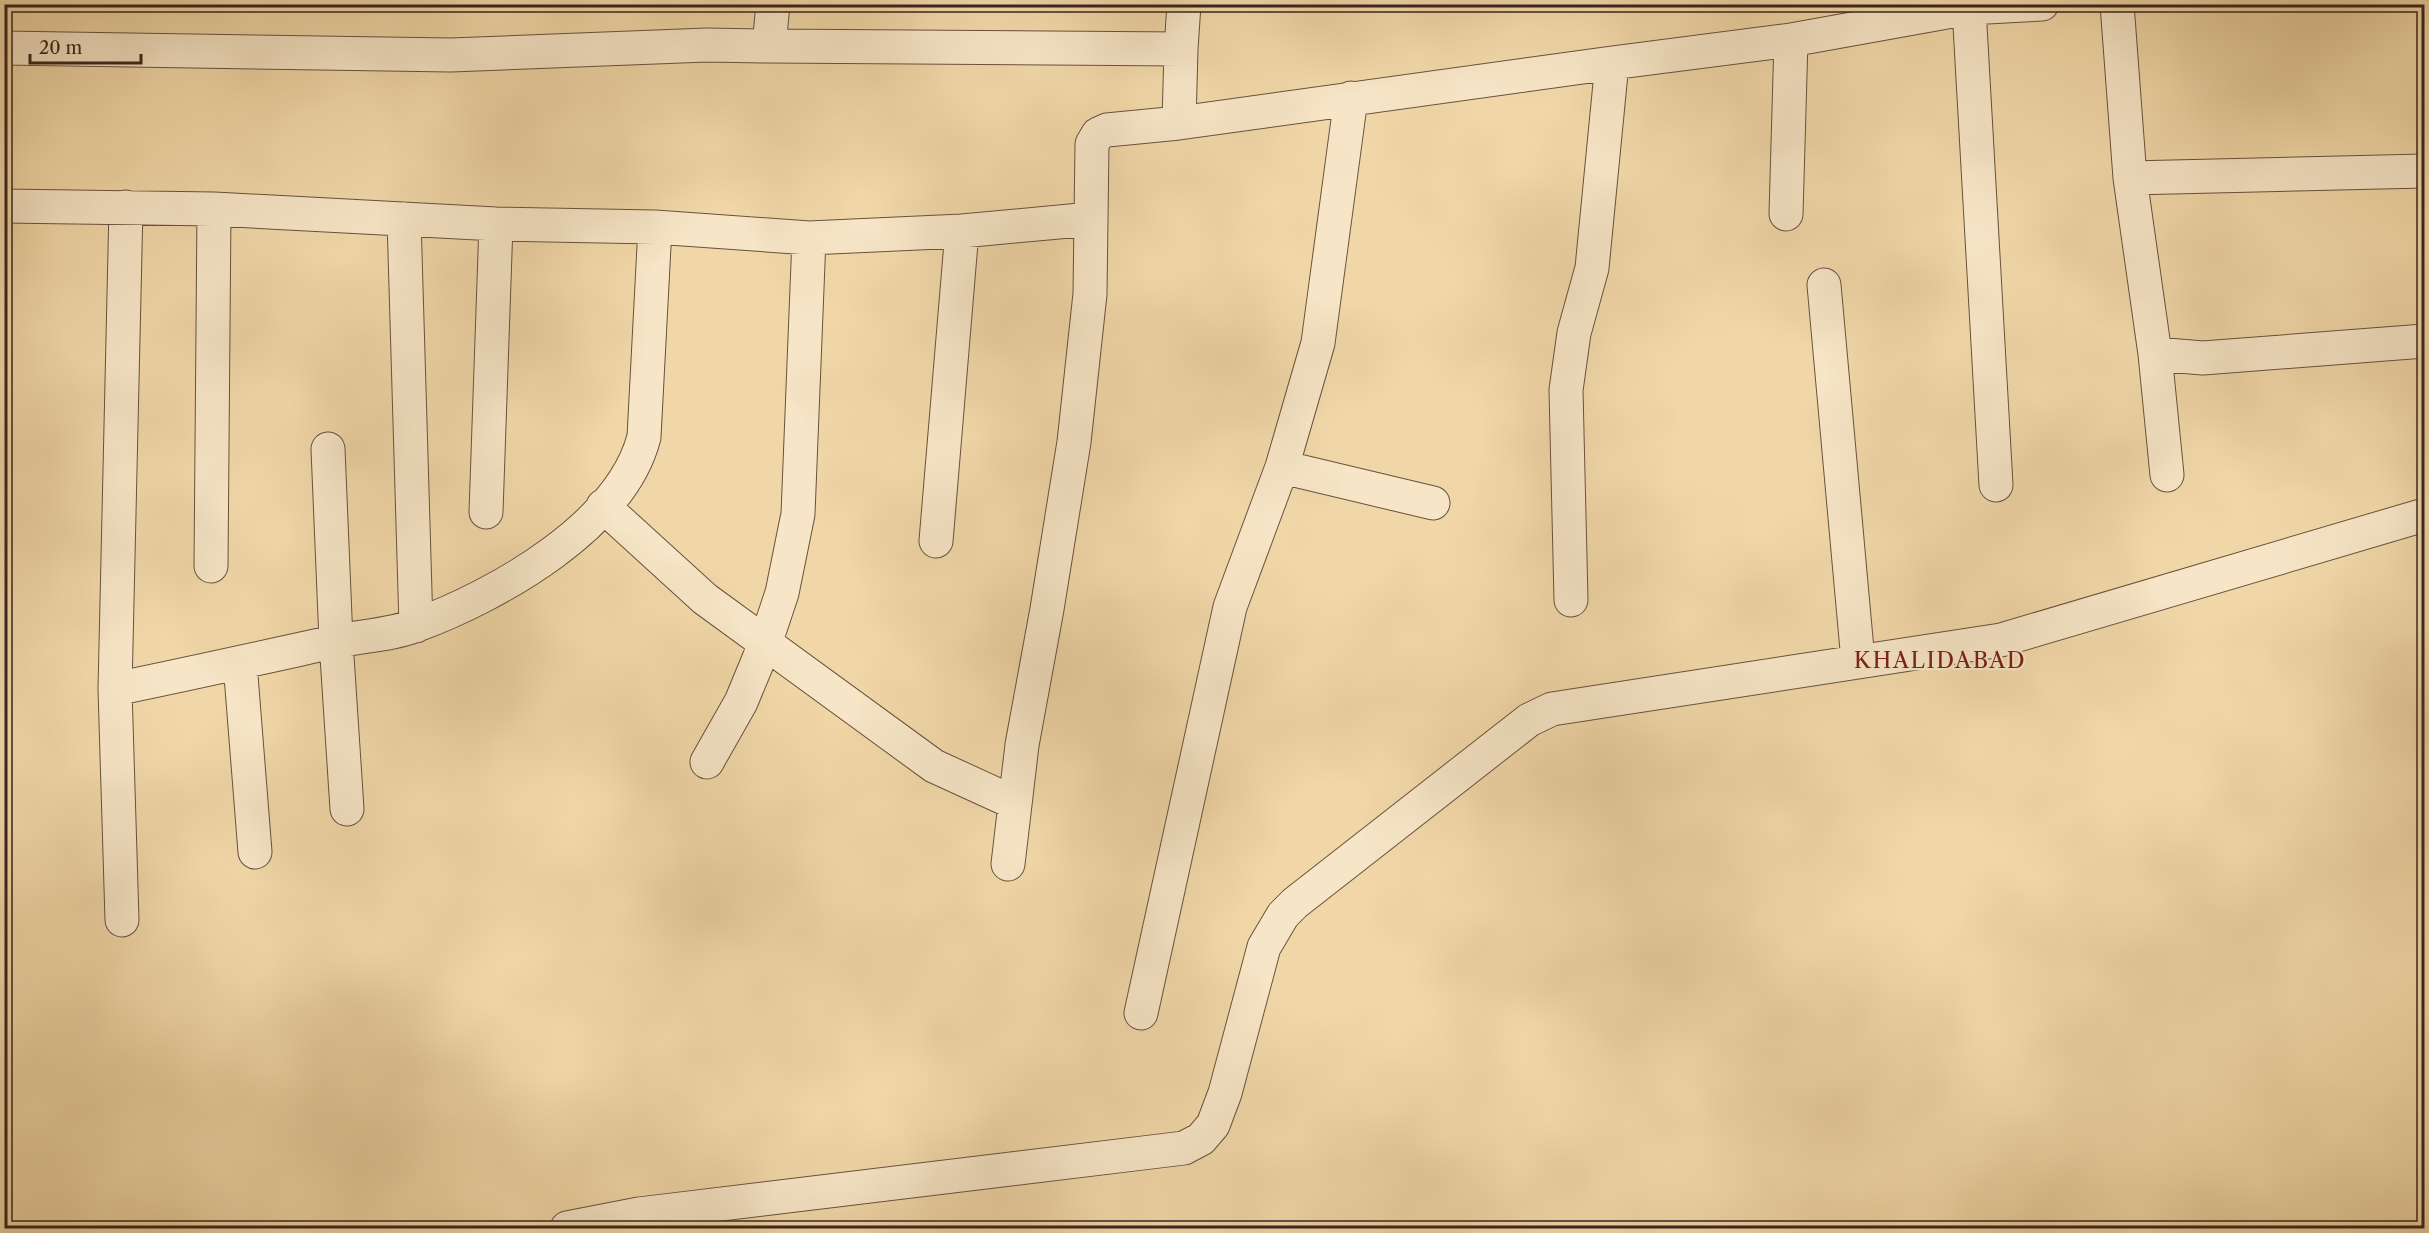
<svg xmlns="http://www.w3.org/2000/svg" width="2429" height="1233" font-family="'Libre Caslon Text',serif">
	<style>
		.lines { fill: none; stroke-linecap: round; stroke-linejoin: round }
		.minor-casing { stroke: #67523e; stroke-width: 35 }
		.minor { stroke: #f6e5c6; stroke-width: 33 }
		.labels { text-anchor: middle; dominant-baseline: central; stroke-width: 4.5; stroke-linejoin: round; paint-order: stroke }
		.neighbourhood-label { font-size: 22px; letter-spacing: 1.5px; fill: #7a1f14; stroke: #f6e5c6 }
	</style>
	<rect width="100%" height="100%" fill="#f1d7a8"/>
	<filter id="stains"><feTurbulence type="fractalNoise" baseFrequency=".00333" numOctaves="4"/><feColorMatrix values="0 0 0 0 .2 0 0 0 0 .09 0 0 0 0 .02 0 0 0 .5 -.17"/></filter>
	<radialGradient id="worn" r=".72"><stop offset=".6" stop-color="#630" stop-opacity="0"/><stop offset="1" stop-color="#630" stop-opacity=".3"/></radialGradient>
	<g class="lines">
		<defs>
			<path id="minor" d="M2117 4 2130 178 2155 354 2203 358 2424 341
				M1969 8 1996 485
				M769 46 1181 49 1184 4
				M4 48 451 55 707 45 769 46 773 4
				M1179 123 1181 49
				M2130 178 2424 171
				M4 206 214 209 496 224 655 227 809 238 962 231 1091 219 1092 144 1098 134 1107 130 1179 123 1612 63 1791 40 1969 8 2042 4
				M1786 214 1791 40
				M404 219 416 626
				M1824 285 1858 661
				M2155 354 2167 475
				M328 449 336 641 347 809
				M1282 467 1433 503
				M603 506 705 599 934 766 1015 803
				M486 512 496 224
				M936 541 962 231
				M211 566 214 209
				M1571 600 1566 390 1574 333 1592 268 1612 63
				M240 663 255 852
				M115 689C188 674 260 658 333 642 360 636 392 635 417 625 498 595 621 526 644 437L655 227
				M707 762 741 702 765 644 782 593 798 514 809 238
				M1008 864 1022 745 1047 609 1074 442 1090 294 1091 219
				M122 920 115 689 126 207
				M1141 1013 1230 607 1282 467 1318 343 1351 98
				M567 1228 639 1214 1184 1148 1201 1139 1213 1125 1225 1093 1264 947 1283 915 1295 903 1529 720 1552 709 2001 640 2424 515"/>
		</defs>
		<!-- minor casing -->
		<use href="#minor" class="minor-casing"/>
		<!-- minor -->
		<use href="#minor" class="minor"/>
	</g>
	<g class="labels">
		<!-- neighbourhood labels -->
		<g class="neighbourhood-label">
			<text x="1940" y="660">KHALIDABAD</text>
		</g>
	</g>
	<!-- margin -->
	<rect width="2429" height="1233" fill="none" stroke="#f1d7a8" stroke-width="24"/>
	<rect x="6" y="6" width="2417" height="1221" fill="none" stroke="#39251b" stroke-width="3"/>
	<rect x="12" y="12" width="2405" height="1209" fill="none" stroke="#39251b" stroke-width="1.5"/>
	<!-- scale -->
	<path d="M30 54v9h111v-9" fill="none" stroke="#39251b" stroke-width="3"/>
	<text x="39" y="54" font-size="18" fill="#39251b" stroke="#f6e5c6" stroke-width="4.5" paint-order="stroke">20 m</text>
	<rect width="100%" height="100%" filter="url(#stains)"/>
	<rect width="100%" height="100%" fill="url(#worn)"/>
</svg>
